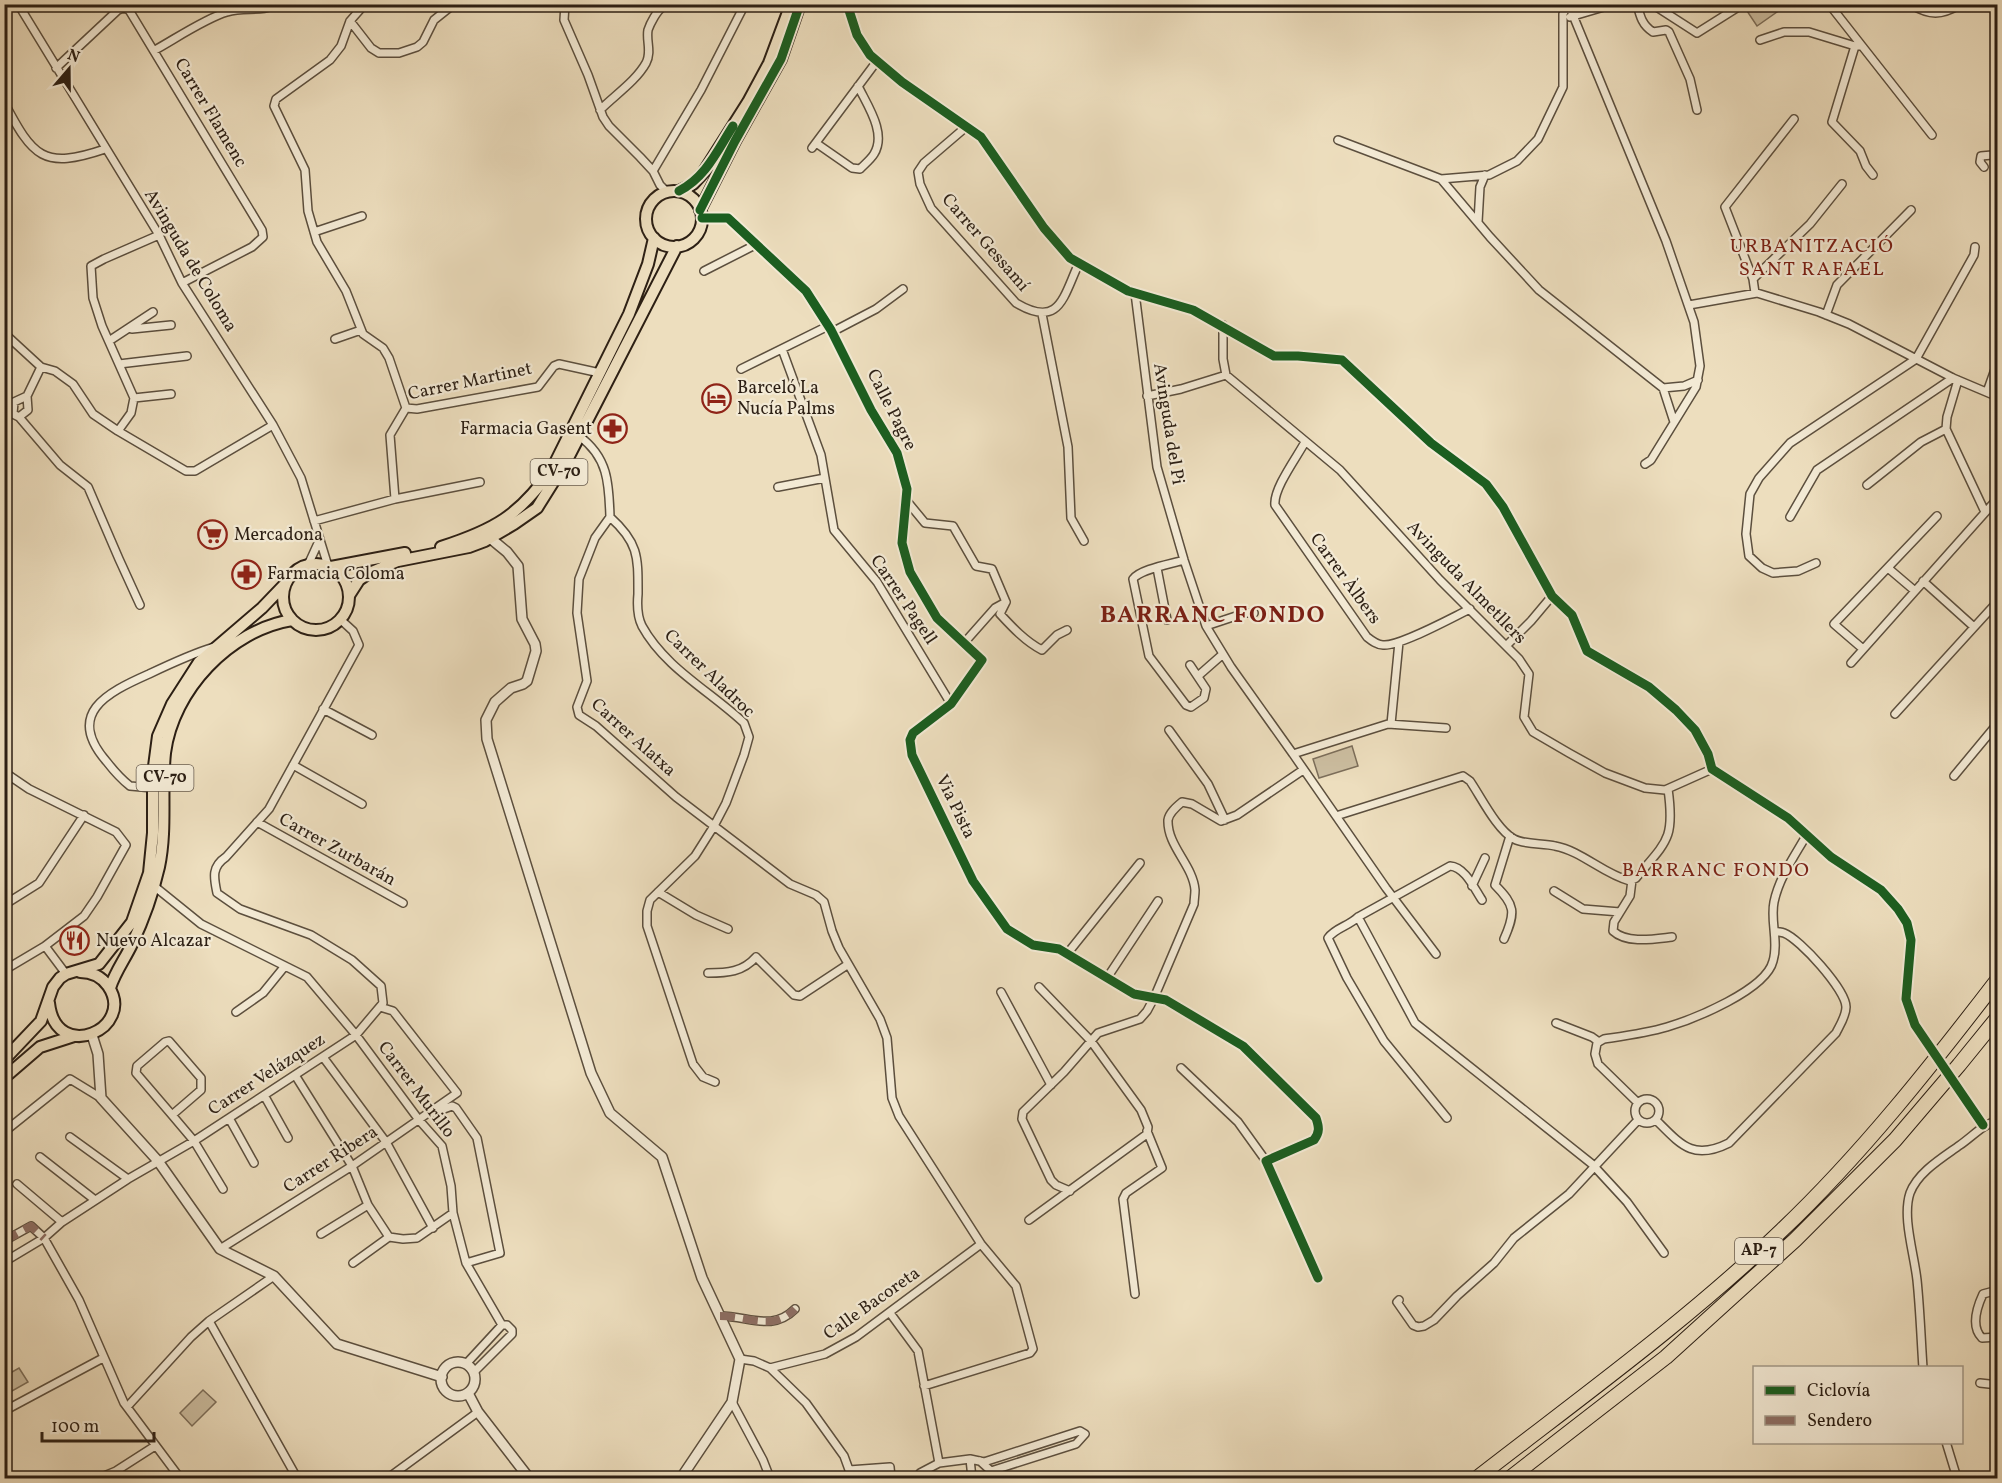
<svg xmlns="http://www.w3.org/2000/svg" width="2002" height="1483" font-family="Vollkorn,serif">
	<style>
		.green { fill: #ccbea1; stroke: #7c6e5a; stroke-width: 1.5 }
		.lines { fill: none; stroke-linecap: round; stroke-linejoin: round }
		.minor-casing { stroke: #5c4f3e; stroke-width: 10 }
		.tertiary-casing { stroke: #5c4f3e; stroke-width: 12 }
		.primary-casing { stroke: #2c1f14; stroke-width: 14 }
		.motorway-casing { stroke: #2c1f14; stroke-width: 16 }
		.minor { stroke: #f3ead5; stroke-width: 7 }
		.tertiary { stroke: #f3ead5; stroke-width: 9 }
		.primary { stroke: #eddebe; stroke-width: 10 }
		.motorway { stroke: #eddebe; stroke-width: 14 }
		.minor-bridge-casing { stroke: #5c4f3e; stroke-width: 10; stroke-linecap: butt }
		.minor-bridge { stroke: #f3ead5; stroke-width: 7 }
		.quiet { stroke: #8d6e63; stroke-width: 8; stroke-dasharray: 15 8; stroke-linecap: butt }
		.cycleway-casing { stroke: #f3ead5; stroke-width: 13 }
		.cycleway { stroke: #1b5e20; stroke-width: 9 }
		.labels { text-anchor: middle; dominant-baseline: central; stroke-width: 4.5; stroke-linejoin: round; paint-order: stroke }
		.shield { fill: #f3ead5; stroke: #685c4e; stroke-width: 1.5 }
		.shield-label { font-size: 16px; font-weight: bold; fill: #2c1f14 }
		.street-label { font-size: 18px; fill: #2c1f14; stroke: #f3ead5 }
		.poi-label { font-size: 18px; fill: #2c1f14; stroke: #f3ead5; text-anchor: start }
		.neighbourhood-label { font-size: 20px; letter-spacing: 1.5px; fill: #7a1f14; stroke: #f3ead5 }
		.district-label { font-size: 24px; font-weight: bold; letter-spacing: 1.5px; fill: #7a1f14; stroke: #f3ead5 }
	</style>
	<rect width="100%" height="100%" fill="#eddebe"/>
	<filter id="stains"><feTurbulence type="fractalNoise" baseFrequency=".00333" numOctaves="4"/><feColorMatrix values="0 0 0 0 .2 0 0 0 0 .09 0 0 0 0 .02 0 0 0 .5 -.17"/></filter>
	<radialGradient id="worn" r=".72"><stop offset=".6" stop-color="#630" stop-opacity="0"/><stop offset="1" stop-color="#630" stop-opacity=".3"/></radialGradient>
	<!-- green -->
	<path class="green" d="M1743 5H1787L1757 26Z
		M1352 746 1358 766 1319 778 1313 759Z
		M19 1368 28 1382 5 1395V1376Z
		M203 1390 216 1402 192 1426 180 1413Z"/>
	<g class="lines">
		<defs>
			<path id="minor" d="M18 4 159 235 182 283 273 425 301 478 328 566
				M365 4 350 21 341 46 330 60 276 99 274 106 305 170 308 211 317 242 346 291 363 334 383 348 389 358 406 408
				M565 4 564 20 588 75 603 117 609 126 640 157 653 171 660 185 666 191
				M847 4 857 35 870 55 902 82 981 137 1044 228 1070 258 1128 291 1193 310 1274 356H1298L1342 360 1431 443 1486 484 1503 507 1552 596 1572 615 1587 651 1649 687 1676 710 1695 730 1708 754 1712 769 1788 818 1831 857 1881 890 1898 909 1907 923 1911 940 1906 999 1915 1025
				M1566 4 1570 8 1666 241 1694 322 1700 366 1696 387 1651 460 1645 464
				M1637 4C1640 16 1642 25 1653 32L1666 30 1669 32 1690 79 1697 110
				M1652 4 1697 33 1743 4
				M1829 4 1932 135
				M1910 4C1930 16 1941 16 1961 4
				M1570 17 1614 4
				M350 21 371 48 379 53H399L417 47 423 42 434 20 454 4
				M1760 40 1784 32H1809L1855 46H1859
				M1855 46 1832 122 1860 151 1866 166 1873 175
				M155 50C175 39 206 18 227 12 244 6 262 13 278 4
				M56 68 118 10 124 8 129 10 262 230 263 237 252 247 182 283
				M4 102C33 157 43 170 105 149
				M600 110C615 95 636 81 646 63 652 52 646 41 648 30 650 24 657 10 663 7 680 1 725 7 743 8
				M966 127 924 163 918 172 920 184 931 208 1016 303C1060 329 1063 297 1079 263
				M1338 140 1441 179 1490 237 1539 290 1663 388 1684 386 1698 380
				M816 143 852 168 860 169C865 164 871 159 874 154 887 133 867 105 858 86
				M812 148 877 61
				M1984 167 1980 162 1981 156 1992 155 1998 157
				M653 171 701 90 744 6
				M1441 179 1489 175 1517 161 1538 139 1563 87V14L1565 10 1583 4
				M702 218H728L806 291 831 330 871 410 897 453 907 489 902 543 910 572 937 618 982 660 951 704 913 733 910 740 912 755 973 881 1007 929 1033 945 1059 949 1134 994 1166 1000 1243 1046 1316 1118C1319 1127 1320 1132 1314 1140L1266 1161 1318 1278
				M1478 222 1480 187 1485 175
				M314 232 362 216
				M704 271 757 244
				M1753 279 1725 207 1794 119
				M1135 293 1157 467 1184 560 1206 626 1231 667 1293 754
				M1755 293 1753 279 1810 224 1842 184
				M1689 305 1757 293 1819 312 1849 324 1953 378 1998 397
				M1042 314 1068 447 1071 518 1084 541
				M1826 315 1837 285 1911 210
				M1223 325V359L1226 375 1340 470 1440 580 1519 659 1529 674 1524 717 1533 732 1569 753 1605 773 1645 788 1665 790 1712 769
				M132 329 171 325
				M832 332 876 309 903 289
				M4 333 41 367
				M335 339 361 330
				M109 341 153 312
				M782 349 821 455 834 530 877 582 951 704
				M119 364 187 356
				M741 369 828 326
				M1958 380 1947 417 1946 429 1985 512
				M1663 388 1674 422
				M1987 392 1998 361
				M27 396 14 402 13 414 19 417 60 465 88 487 119 559 140 605
				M1147 396 1181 389 1226 375
				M134 398 171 394
				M406 408 417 409 538 387 554 366 559 364 600 373
				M19 417 28 410 27 396 41 367 55 371 73 384 93 414 118 431 186 471H195L273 425
				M118 431 131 413 134 398 102 326 93 298 91 266 104 259 159 235
				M579 436C608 457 609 483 610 517 639 543 638 557 638 594 637 605 637 616 642 626 665 668 710 691 744 723L749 737 744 755 726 803 714 826 695 856 650 900 647 911V926L693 1064 703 1077 715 1082
				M1305 442C1297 457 1273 489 1275 505L1367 637C1372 641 1377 645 1383 645 1399 647 1453 617 1470 609
				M1867 485 1921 442 1946 429
				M778 487 825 478
				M395 499 480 482
				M906 500 925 523 953 526 976 566 992 569 1006 602 1000 614C1012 627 1026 642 1042 650L1057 635 1067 630
				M610 517 595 538 579 579 577 613 587 681 577 707 579 715 596 726 676 797 790 884 816 895 824 902 832 931 839 948 880 1019 887 1038 892 1098 899 1116 981 1244 1016 1286 1033 1349 1030 1353 924 1386
				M1790 517 1817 470 1953 378
				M314 521 395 499 390 435 406 408
				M1184 560C1171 564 1140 569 1133 579L1149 656 1186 705 1191 707 1204 698 1206 689 1190 665
				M1816 563 1798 571 1773 573 1762 568 1749 556 1746 534 1750 494 1759 478 1790 443 1916 359 1974 255 1975 247
				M308 565 319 541
				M1157 568 1167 620
				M1888 568 1915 591
				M1923 581 1974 627
				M1206 626 1245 613H1254
				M964 643 995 608 1006 602
				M1506 646 1531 621 1552 596
				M1863 649 1834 624 1937 516
				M1851 663 1998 498
				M1198 676 1223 654
				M323 709 372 735
				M1895 714 1998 601
				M1391 724 1399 642
				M1169 730 1208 784 1225 820
				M293 765 362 804
				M4 772 29 789 116 832 126 845 97 897 84 916 45 946 66 974
				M1954 776 1998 723
				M153 788 130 786C121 779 114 771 107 762 65 714 106 693 149 674 170 664 191 654 214 647
				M1336 816 1463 776 1470 781C1481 797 1497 830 1514 839 1525 845 1543 843 1555 846 1582 851 1603 874 1630 881L1636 878C1667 841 1675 839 1668 789
				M257 822 403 903
				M1632 880 1630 896 1614 922 1613 931C1627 944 1654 939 1672 937
				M154 886 201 924 307 977 356 1035 419 1120 442 1146 451 1186 453 1213 466 1263 502 1325
				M1472 886 1485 858
				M1554 891 1583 909 1620 912
				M658 892 696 915 728 929
				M1482 900C1474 888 1465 867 1450 866L1358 917 1415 1023 1592 1164 1627 1202 1664 1253
				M4 905 39 883 84 815
				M1358 917C1349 926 1335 928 1328 938L1347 978 1384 1041 1447 1118
				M1504 939C1516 912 1515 905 1495 885L1510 836
				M1067 954 1140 863
				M1436 954 1386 888 1293 754 1388 724 1446 728
				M4 965 8 968 45 946
				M708 973C727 973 743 972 756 957L794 995 800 996 847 965
				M1107 978 1158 901
				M1001 992 1051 1085
				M236 1012 263 993 285 966
				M1556 1023 1592 1037 1599 1042
				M323 1057 386 1142 433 1228
				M1181 1068 1238 1122 1266 1161
				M295 1075 352 1166 368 1205 389 1237 403 1239 417 1238 453 1213
				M264 1095 288 1138
				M1963 1095 1983 1125
				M1635 1111a12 12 0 1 1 24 0a12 12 0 1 1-24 0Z
				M1638 1103 1598 1064 1595 1054 1597 1043 1604 1039C1624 1036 1647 1033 1667 1027 1694 1019 1766 990 1773 961 1779 942 1770 921 1774 902 1779 878 1794 857 1806 836
				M433 1113 452 1106 456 1108 477 1138 500 1253 466 1263
				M172 1115 136 1073 137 1066 165 1042 169 1041 201 1078V1090L172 1115 194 1141 223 1189
				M229 1118 254 1163
				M1656 1120C1681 1145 1693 1161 1729 1143L1836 1033C1840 1025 1846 1016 1846 1007 1846 990 1800 939 1784 933 1781 932 1778 932 1775 931
				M4 1132 70 1079 101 1098
				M70 1137 128 1179
				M40 1157 95 1200
				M17 1184 62 1222
				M1070 1191 1056 1185 1051 1180 1022 1119 1023 1112 1064 1072 1098 1033 1140 1019 1147 1011 1154 998 1194 904C1194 900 1195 895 1195 890 1193 865 1167 846 1168 820 1169 813 1176 807 1182 802L1192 804 1221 821 1237 815 1303 770
				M1029 1220 1147 1134 1148 1127 1141 1110 1091 1041 1039 987
				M321 1234 368 1205
				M4 1241 31 1226 44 1238 79 1300 124 1403 180 1478
				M220 1249 352 1166 457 1093 393 1011 380 1007
				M4 1262 44 1238 62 1222 128 1179 194 1141 356 1035 383 1003 381 986 352 960 311 935 240 909 217 893C214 878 211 867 226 857L269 809 359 645 353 631 341 620
				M353 1263 389 1237
				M1998 1290 1983 1294C1977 1307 1970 1326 1982 1338L1998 1337
				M1135 1294 1123 1199 1126 1193 1162 1168 1147 1131
				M1399 1300 1397 1302 1413 1325 1418 1327 1424 1326 1434 1320 1457 1296 1494 1263 1514 1238 1569 1194 1638 1120
				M890 1313 918 1351 939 1463 970 1459 984 1462 1080 1431 1085 1434 1076 1444 991 1471 980 1461
				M720 1316C749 1316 772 1332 795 1309
				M209 1321 297 1478
				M740 1359 754 1361 770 1368 806 1403 844 1456 852 1478
				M466 1364 502 1325H507L512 1330V1334L474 1372
				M770 1368 825 1354 856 1337 981 1244
				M1923 1368C1921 1338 1920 1309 1917 1280 1914 1253 1902 1217 1910 1193 1918 1172 1942 1158 1960 1145 1973 1136 1982 1125 1998 1120
				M1980 1383 1998 1385
				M732 1402 763 1460 770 1478
				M127 1407 191 1337 209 1321 274 1276
				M4 1411 103 1358
				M1997 1429H1998
				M1946 1442 1957 1478
				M970 1459 972 1478
				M849 1470 890 1467 891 1478
				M99 1478 116 1471 155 1446
				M388 1478 478 1412
				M919 1478 920 1473 939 1463"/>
			<path id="tertiary" d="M490 538 507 552 518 566 522 619 535 644 536 651 527 681 523 684 511 688 495 702 486 720 487 739 591 1073 610 1113 662 1157 702 1278 740 1359 732 1402 681 1478
				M92 1035 98 1054 101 1098 158 1161 220 1249 274 1276 337 1344 442 1377
				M441 1379a17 17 0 1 1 34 0a17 17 0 1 1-34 0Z
				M468 1393 478 1412 529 1478"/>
			<path id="primary" d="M679 191 693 184 703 173 748 102 769 63 791 4
				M646 219a28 28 0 1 1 56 0a28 28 0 1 1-56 0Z
				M700 210 735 141 781 59 800 4
				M441 547C494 530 519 516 552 469L629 314 648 264 654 238
				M283 597a33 33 0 1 1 66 0a33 33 0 1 1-66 0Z
				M331 567 405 553
				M350 594 359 580 369 573 398 561 469 547 485 541 514 524 537 508 567 460 677 246
				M110 988C115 972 125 959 132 944 144 919 153 893 159 867 167 829 161 791 165 753 173 690 230 630 292 620
				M49 1003C56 1065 137 1028 108 986 101 976 92 972 80 972
				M4 1060 41 1021 53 987 60 978 66 974 99 964 132 922 149 873 153 833V774L158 736 172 704 199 662 262 608 286 583
				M4 1078 40 1047 74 1036"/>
			<path id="motorway" d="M1477 1478C1580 1398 1687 1321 1782 1230 1861 1155 1932 1065 1998 979
				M1510 1478 1666 1357 1795 1240 1895 1140 1959 1065 1998 1017"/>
		</defs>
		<!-- minor casing -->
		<use href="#minor" class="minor-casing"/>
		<!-- tertiary casing -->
		<use href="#tertiary" class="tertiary-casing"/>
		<!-- primary casing -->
		<use href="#primary" class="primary-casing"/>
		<!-- motorway casing -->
		<use href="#motorway" class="motorway-casing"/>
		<!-- minor -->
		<use href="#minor" class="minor"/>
		<!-- tertiary -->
		<use href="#tertiary" class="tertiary"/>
		<!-- primary -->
		<use href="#primary" class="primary"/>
		<!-- motorway -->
		<use href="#motorway" class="motorway"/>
		<defs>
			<path id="minor-bridge" d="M1915 1025 1963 1095"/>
		</defs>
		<!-- minor-bridge casing -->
		<use href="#minor-bridge" class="minor-bridge-casing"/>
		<!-- minor-bridge -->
		<use href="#minor-bridge" class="minor-bridge"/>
		<!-- quiet -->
		<path class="quiet" d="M4 1241 31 1226 44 1238
			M720 1316C749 1316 772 1332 795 1309"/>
		<defs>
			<path id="cycleway" d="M847 4 857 35 870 55 902 82 981 137 1044 228 1070 258 1128 291 1193 310 1274 356H1298L1342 360 1431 443 1486 484 1503 507 1552 596 1572 615 1587 651 1649 687 1676 710 1695 730 1708 754 1712 769 1788 818 1831 857 1881 890 1898 909 1907 923 1911 940 1906 999 1915 1025 1983 1125
				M679 191C706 177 717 151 733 126
				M700 210 735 141 781 59 800 4
				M702 218H728L806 291 831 330 871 410 897 453 907 489 902 543 910 572 937 618 982 660 951 704 913 733 910 740 912 755 973 881 1007 929 1033 945 1059 949 1134 994 1166 1000 1243 1046 1316 1118C1319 1127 1320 1132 1314 1140L1266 1161 1318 1278"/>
		</defs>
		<!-- cycleway casing -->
		<use href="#cycleway" class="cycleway-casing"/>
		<!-- cycleway -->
		<use href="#cycleway" class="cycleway"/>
	</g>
	<!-- icons -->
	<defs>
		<symbol id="hotel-ring" viewBox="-11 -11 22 22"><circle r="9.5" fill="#f3ead5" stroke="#8f2418" stroke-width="1.5"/><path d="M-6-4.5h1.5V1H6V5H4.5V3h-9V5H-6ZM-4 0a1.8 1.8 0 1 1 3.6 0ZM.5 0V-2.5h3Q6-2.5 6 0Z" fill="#8f2418"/></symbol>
		<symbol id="pharmacy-ring" viewBox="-11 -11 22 22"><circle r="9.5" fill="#f3ead5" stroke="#8f2418" stroke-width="1.5"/><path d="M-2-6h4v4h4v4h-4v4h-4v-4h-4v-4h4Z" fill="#8f2418"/></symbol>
		<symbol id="supermarket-ring" viewBox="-11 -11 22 22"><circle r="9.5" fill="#f3ead5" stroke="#8f2418" stroke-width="1.5"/><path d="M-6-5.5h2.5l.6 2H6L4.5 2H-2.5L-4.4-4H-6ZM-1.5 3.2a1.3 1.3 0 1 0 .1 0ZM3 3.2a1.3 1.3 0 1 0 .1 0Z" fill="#8f2418"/></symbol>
		<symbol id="restaurant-ring" viewBox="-11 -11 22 22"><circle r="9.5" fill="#f3ead5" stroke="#8f2418" stroke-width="1.5"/><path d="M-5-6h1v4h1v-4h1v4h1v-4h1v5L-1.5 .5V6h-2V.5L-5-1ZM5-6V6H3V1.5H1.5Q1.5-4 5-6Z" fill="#8f2418"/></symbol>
	</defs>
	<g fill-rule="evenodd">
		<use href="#hotel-ring" x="700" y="382" width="33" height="33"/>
		<use href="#pharmacy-ring" x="596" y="412" width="33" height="33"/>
		<use href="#supermarket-ring" x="196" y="518" width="33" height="33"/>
		<use href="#pharmacy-ring" x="230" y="558" width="33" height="33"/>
		<use href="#restaurant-ring" x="58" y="924" width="33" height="33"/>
	</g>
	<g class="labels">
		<!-- shield labels -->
		<g class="shield">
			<rect x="530.5" y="459" width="57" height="26" rx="4.5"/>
			<rect x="136.5" y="765" width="57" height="26" rx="4.5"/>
			<rect x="1735" y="1238" width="48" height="26" rx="4.5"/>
		</g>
		<g class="shield-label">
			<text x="559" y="472">CV-70</text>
			<text x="165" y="778">CV-70</text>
			<text x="1759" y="1251">AP-7</text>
		</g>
		<!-- street labels -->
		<g class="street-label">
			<text transform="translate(210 113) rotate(59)">Carrer Flamenc</text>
			<text transform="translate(985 243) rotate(49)">Carrer Gessamí</text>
			<text transform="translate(190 261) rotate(59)">Avinguda de Coloma</text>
			<text transform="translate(470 382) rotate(-12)">Carrer Martinet</text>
			<text transform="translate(891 410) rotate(63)">Calle Pagre</text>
			<text transform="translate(1168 424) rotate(81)">Avinguda del Pi</text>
			<text transform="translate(1345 579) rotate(54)">Carrer Àlbers</text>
			<text transform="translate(1466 583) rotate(46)">Avinguda Almetllers</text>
			<text transform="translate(903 600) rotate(56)">Carrer Pagell</text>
			<text transform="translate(709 674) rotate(44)">Carrer Aladroc</text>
			<text transform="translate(633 738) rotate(42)">Carrer Alatxa</text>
			<text transform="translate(955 807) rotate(64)">Via Pista</text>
			<text transform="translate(337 850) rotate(29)">Carrer Zurbarán</text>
			<text transform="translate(267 1075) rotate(-33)">Carrer Velázquez</text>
			<text transform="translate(416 1090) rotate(53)">Carrer Murillo</text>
			<text transform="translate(331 1160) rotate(-33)">Carrer Ribera</text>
			<text transform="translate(872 1304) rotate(-35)">Calle Bacoreta</text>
		</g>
		<!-- poi labels -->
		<g class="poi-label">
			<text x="737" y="388">Barceló La<tspan x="737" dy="21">Nucía Palms</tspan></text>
			<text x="592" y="429" text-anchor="end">Farmacia Gasent</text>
			<text x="234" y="535">Mercadona</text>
			<text x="267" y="574">Farmacia Coloma</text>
			<text x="96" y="941">Nuevo Alcazar</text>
		</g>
		<!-- neighbourhood labels -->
		<g class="neighbourhood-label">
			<text x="1812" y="247">URBANITZACIÓ<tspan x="1812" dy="23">SANT RAFAEL</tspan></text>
			<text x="1716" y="871">BARRANC FONDO</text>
		</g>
		<!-- district labels -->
		<g class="district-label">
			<text x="1213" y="616">BARRANC FONDO</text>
		</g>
	</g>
	<!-- margin -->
	<rect width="2002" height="1483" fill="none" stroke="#eddebe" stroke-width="24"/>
	<rect x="6" y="6" width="1990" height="1471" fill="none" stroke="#2c1f14" stroke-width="3"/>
	<rect x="12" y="12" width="1978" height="1459" fill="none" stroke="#2c1f14" stroke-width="1.5"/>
	<!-- legend -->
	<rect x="1753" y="1366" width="210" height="78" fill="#f3ead5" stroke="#a39988" stroke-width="1.5"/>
	<rect x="1765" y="1386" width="30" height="9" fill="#1b5e20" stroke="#a39988" stroke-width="1.5"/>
	<text x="1807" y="1396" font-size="18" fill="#2c1f14">Ciclovía</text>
	<rect x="1765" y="1416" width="30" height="9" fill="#8d6e63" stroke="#a39988" stroke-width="1.5"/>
	<text x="1807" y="1426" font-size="18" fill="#2c1f14">Sendero</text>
	<!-- north arrow -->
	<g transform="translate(69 69) rotate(20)" stroke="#f3ead5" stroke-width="4.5" paint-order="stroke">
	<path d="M0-4.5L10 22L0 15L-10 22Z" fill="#2c1f14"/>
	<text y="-9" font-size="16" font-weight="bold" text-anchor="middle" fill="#2c1f14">N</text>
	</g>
	<!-- scale -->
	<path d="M42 1432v9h112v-9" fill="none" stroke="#2c1f14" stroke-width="3"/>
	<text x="51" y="1432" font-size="18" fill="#2c1f14" stroke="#f3ead5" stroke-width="4.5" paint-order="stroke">100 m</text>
	<rect width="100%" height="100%" filter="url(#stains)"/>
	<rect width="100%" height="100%" fill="url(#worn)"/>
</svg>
